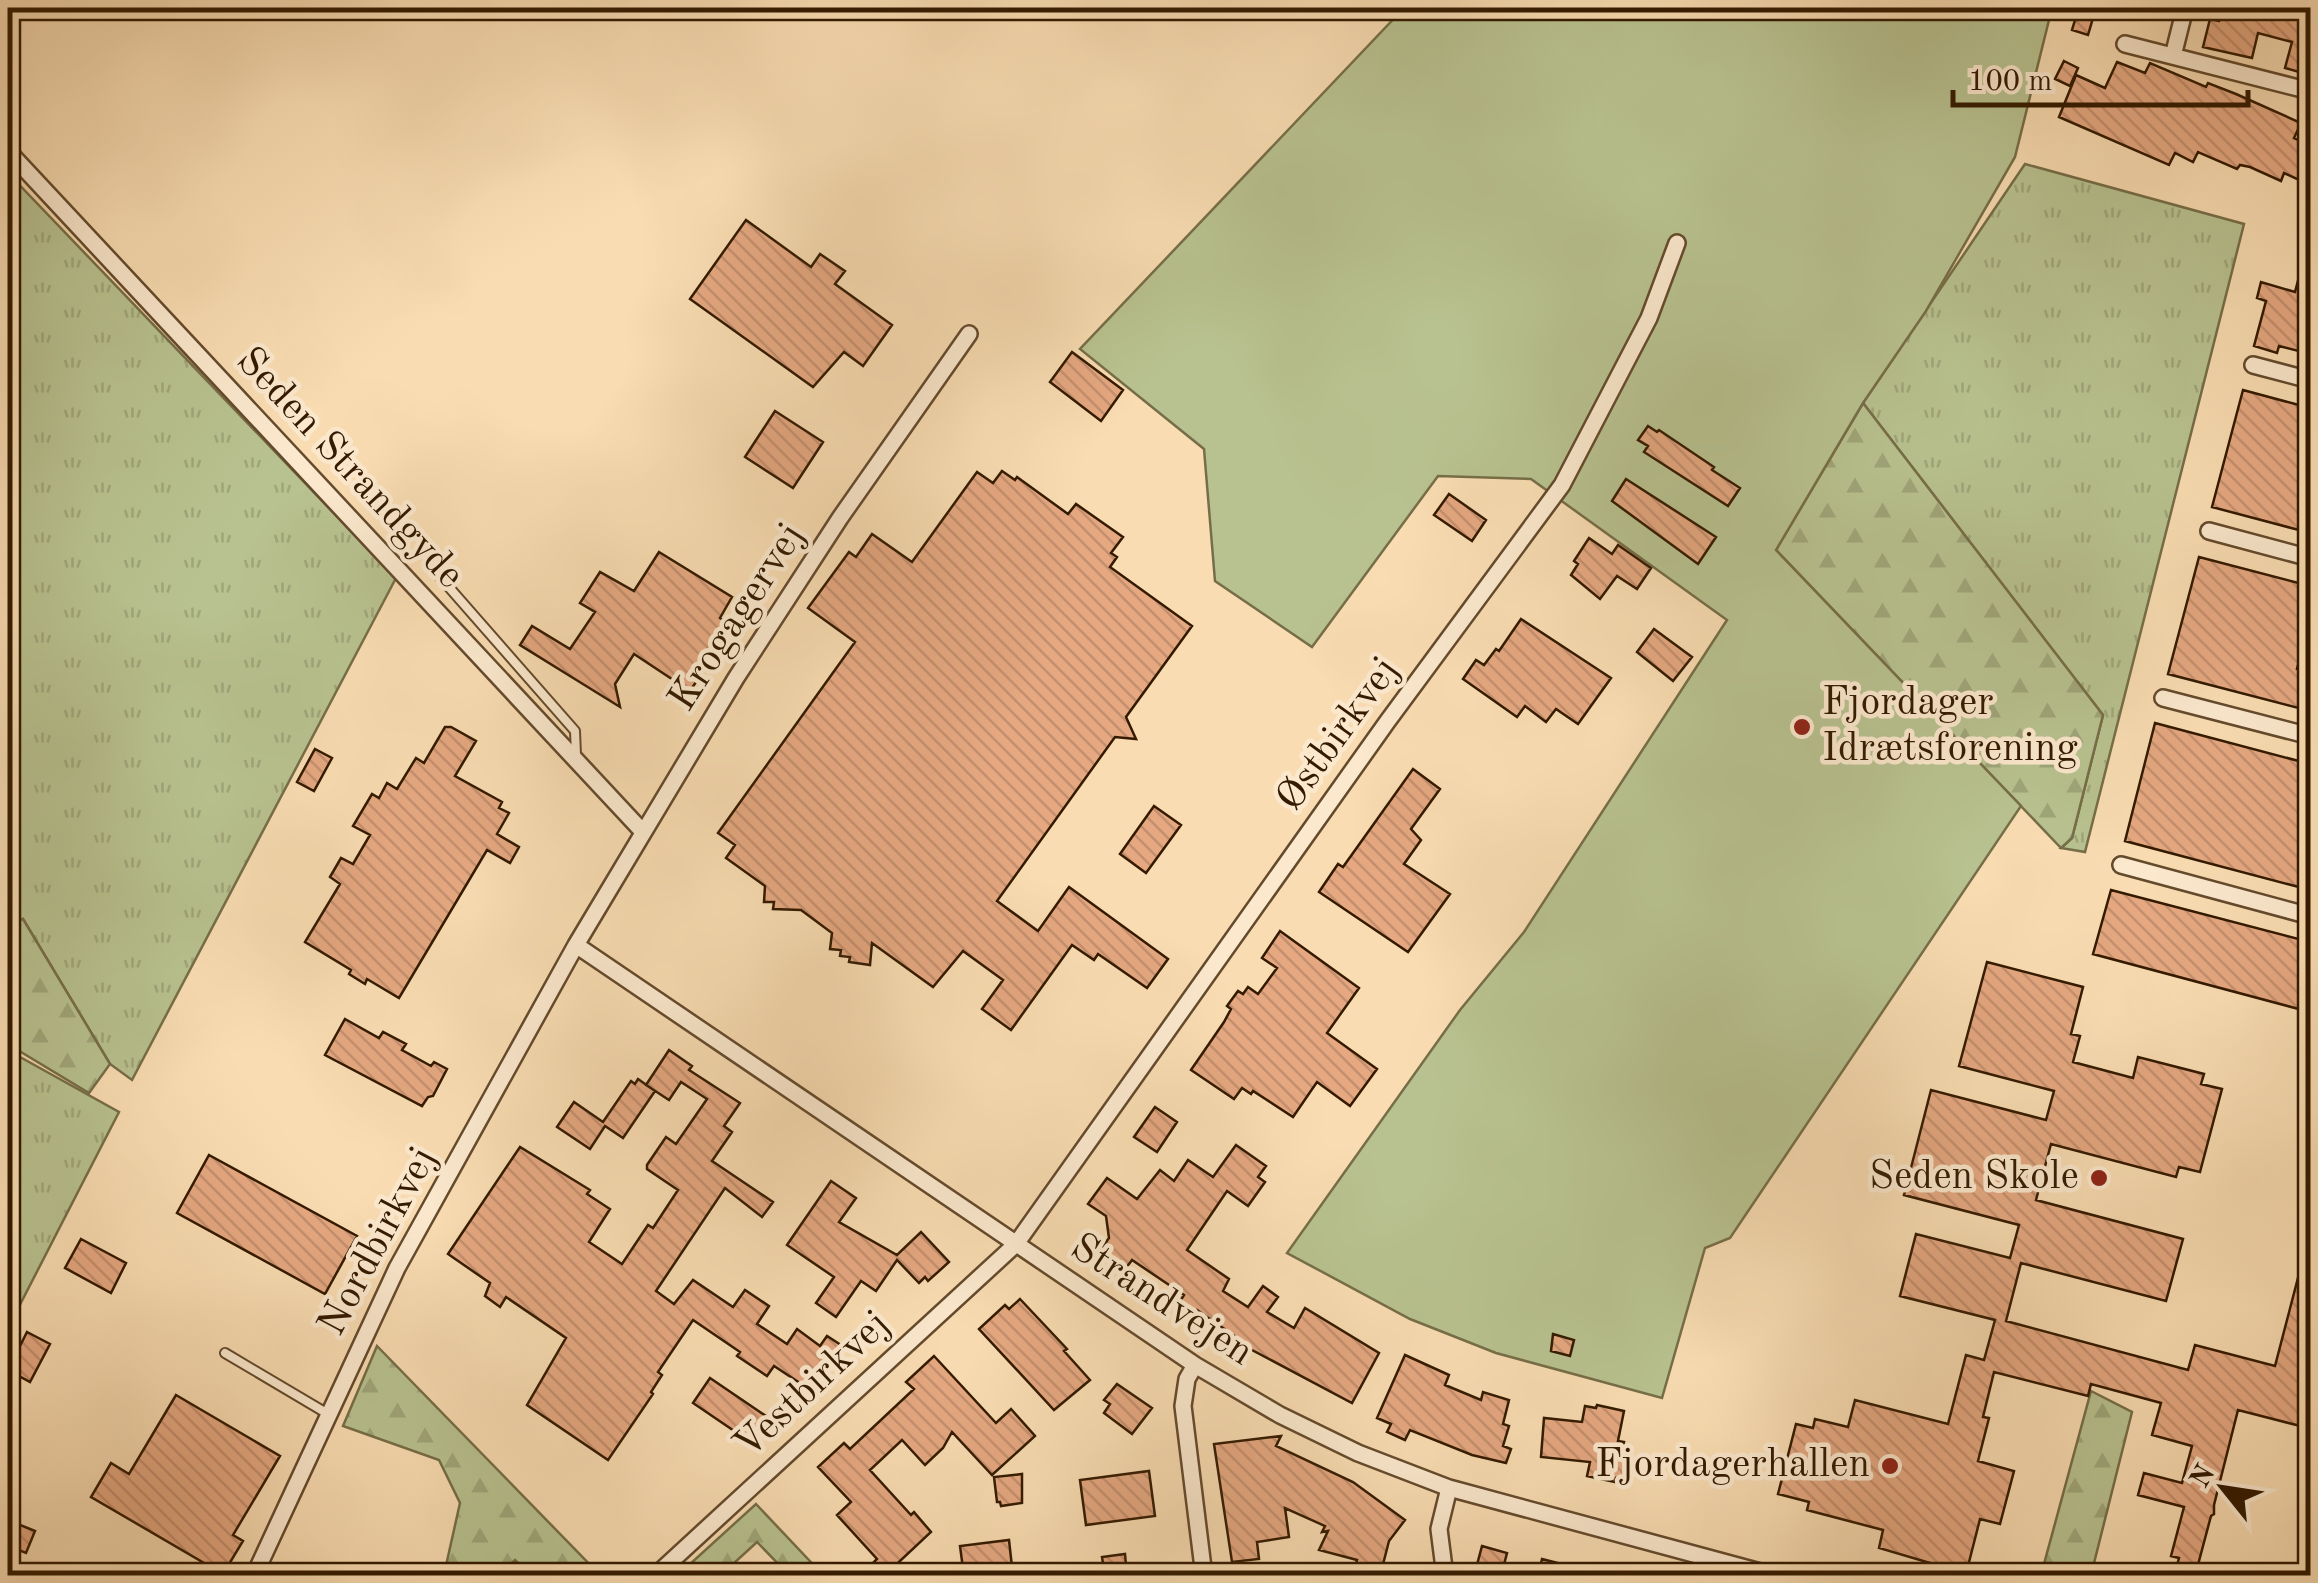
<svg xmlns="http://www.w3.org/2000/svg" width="2318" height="1583" font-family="'Old Standard TT',serif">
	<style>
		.grass { fill: url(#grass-tufts); stroke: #766e48; stroke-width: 2.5 }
		.forest { fill: url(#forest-firs); stroke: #766e48; stroke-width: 2.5 }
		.green { fill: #b8c290; stroke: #766e48; stroke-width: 2.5 }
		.building { fill: url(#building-back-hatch); stroke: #331a00; stroke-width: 2.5 }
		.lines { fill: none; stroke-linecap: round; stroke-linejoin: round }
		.lane-casing { stroke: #644a2c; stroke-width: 12 }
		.street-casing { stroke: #644a2c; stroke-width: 20 }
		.lane { stroke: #fbe8cd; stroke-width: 8 }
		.street { stroke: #fbe8cd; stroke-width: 15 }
		.poi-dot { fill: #8f2418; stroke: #fbe8cd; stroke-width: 4 }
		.labels { text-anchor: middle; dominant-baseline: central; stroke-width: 9; stroke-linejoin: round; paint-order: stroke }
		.street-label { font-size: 40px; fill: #331a00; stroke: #fbe8cd }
		.poi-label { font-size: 40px; fill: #331a00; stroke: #fbe8cd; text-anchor: end }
	</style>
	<defs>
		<pattern id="grass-tufts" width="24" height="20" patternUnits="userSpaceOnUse" patternTransform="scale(2.5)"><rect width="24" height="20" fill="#b8c290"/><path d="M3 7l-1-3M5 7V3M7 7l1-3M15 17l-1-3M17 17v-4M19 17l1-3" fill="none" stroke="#9fa67a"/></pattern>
		<pattern id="forest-firs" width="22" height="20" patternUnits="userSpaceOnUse" patternTransform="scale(2.5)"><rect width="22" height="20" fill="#b8c290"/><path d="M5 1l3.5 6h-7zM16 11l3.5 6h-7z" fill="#9fa67a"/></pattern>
		<pattern id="building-back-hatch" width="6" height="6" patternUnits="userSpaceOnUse" patternTransform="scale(2.5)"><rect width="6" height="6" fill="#e5a881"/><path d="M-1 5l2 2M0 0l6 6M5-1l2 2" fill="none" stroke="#c5906e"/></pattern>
	</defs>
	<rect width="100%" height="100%" fill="#f9dcb2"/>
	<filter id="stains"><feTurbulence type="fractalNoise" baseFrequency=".002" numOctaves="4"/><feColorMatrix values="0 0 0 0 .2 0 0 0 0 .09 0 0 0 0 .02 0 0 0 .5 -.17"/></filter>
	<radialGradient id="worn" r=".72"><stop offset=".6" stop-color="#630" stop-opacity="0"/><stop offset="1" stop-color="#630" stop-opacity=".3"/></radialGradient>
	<!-- grass -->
	<path class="grass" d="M2025 164 2244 224 2085 852 2061 848 2072 838 2103 715 1863 403Z
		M8 173 396 578 132 1080 110 1064 23 919 8 923Z
		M11 1052 119 1112 8 1328V1060Z"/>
	<!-- forest -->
	<path class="forest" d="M1863 403 2103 715 2072 838 2061 848 1776 550Z
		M23 919 110 1064 89 1093 11 1046 8 1052V923Z
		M377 1346 600 1575H531L515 1560 499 1575H450L445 1570 460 1503 439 1460 343 1426Z
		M2091 1391 2132 1412 2091 1575H2041Z
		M756 1504 823 1575H789L757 1542 721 1575H678Z"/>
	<!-- green -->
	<path class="green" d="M1404 8H2052L2015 157 1926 311 1863 403 1776 550 2021 806 1730 1238 1705 1248 1662 1398 1496 1353 1410 1319 1287 1253 1460 1010 1524 932 1727 620 1531 479 1438 476 1312 647 1215 581 1204 449 1080 349Z"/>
	<!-- building -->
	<path class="building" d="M2050 8H2096L2088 35 2072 30 2075 20 2049 13Z
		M2222 8H2310V75L2285 68 2292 42 2258 33 2252 58 2203 47 2210 19 2219 21Z
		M2064 61 2078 68 2070 86 2055 79Z
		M2117 62 2145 73 2150 63 2206 87 2208 83 2236 94 2301 123 2294 138 2310 145V185L2284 173 2281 181 2250 167 2240 165 2237 169 2198 152 2193 162 2175 153 2169 165 2059 117 2076 75 2105 88Z
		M746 220 811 267 820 254 845 271 835 284 892 325 863 366 844 352 813 387 690 299Z
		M2305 254 2310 255V354L2279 346 2277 353 2254 346 2266 301 2257 298 2261 282 2295 292Z
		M1072 352 1123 390 1101 421 1050 382Z
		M2243 390 2310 408V479L2307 493 2310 494V533L2212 507Z
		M775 411 823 442 793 488 745 457Z
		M1648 426 1657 432 1659 430 1714 467 1712 470 1740 488 1728 506 1644 452 1648 446 1638 440Z
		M1002 471 1015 480 1017 477 1068 514 1076 504 1123 537 1111 553 1117 557 1110 567 1192 626 1126 717 1136 739 1115 737 997 901 1038 931 1069 887 1168 959 1147 988 1098 954 1094 960 1072 945 1011 1030 982 1009 1003 980 963 951 933 987 872 943 870 965 849 962 850 957 840 956 841 950 830 949 832 933 801 910 773 909 774 902H764L765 886 726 858 735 845 718 833 855 642 808 608 849 552 856 557 872 534 912 562 977 472 993 483Z
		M1626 479 1716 537 1698 564 1612 501Z
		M1449 494 1486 520 1472 541 1434 515Z
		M1589 538 1612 554 1618 545 1651 568 1637 589 1617 576 1600 599 1571 575 1578 564 1574 561Z
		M659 552 732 597 720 618 732 625 727 636 690 691 634 654 615 684 620 707 520 645 532 626 570 649 595 612 580 603 600 572 634 591Z
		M2199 557 2310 586V620L2297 669 2310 673V711L2168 674Z
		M1521 619 1611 678 1578 724 1556 709 1546 722 1525 706 1517 717 1463 679 1476 660 1484 665 1496 649 1499 651Z
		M1654 629 1692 657 1673 681 1637 652Z
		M2155 723 2310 764V890L2125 841Z
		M445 727H451L476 741 455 776 502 802 499 808 509 813 497 834 519 847 510 863 487 850 399 998 367 979 365 984 349 974 351 970 305 942 340 884 330 877 341 858 353 864 370 835 353 826 372 794 379 798 387 783 397 789 416 758 424 763Z
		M315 749 332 758 314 791 297 782Z
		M1413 769 1440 789 1411 829 1421 840 1404 864 1450 894 1408 952 1319 892 1338 864 1343 867Z
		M1154 806 1181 825 1146 873 1120 854Z
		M2111 890 2310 942V1012L2093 954Z
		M1280 931 1359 988 1327 1033 1377 1069 1350 1106 1317 1082 1293 1117 1253 1091 1251 1094 1242 1088 1234 1099 1191 1070 1224 1022 1231 1009 1227 1006 1238 991 1243 994 1248 987 1258 994 1277 968 1262 958Z
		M1987 962 2083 987 2071 1034 2080 1036 2073 1062 2133 1078 2138 1057 2204 1074 2201 1084 2222 1089 2200 1172 2179 1167 2176 1177 2051 1144 2036 1200 2183 1239 2166 1301 2021 1263 2006 1321 2188 1370 2195 1345 2275 1366 2305 1251 2310 1252 2308 1428 2238 1410 2214 1505V1514L2211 1516 2195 1576H2174L2179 1558 2171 1556 2184 1507 2138 1495 2144 1473 2182 1483 2192 1446 2152 1435 2161 1403 2091 1384 2088 1396 1994 1372 1983 1417 1989 1418 1978 1461 2014 1471 2000 1524 1980 1519 1967 1570 1947 1565V1568L1879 1548 1883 1530 1807 1510 1809 1502 1778 1494 1796 1424 1813 1428 1815 1419 1848 1427 1855 1400 1948 1424 1966 1355 1984 1360 1995 1320 1900 1296 1916 1234 2010 1258 2019 1225 1904 1195 1931 1090 2046 1120 2054 1091 1959 1066Z
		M345 1019 379 1038 383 1032 406 1044 402 1050 431 1066 434 1062 447 1069 433 1096 428 1097 422 1106 325 1055Z
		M669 1050 692 1066 689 1070 740 1103 724 1126 732 1132 712 1161 773 1202 762 1217 725 1188 656 1291 674 1304 693 1280 733 1307 745 1290 769 1306 757 1324 787 1344 797 1329 820 1346 827 1336 841 1345 809 1389 774 1366 767 1376 737 1356 740 1352 693 1320 658 1372 662 1375 651 1392 653 1394 608 1460 527 1405 566 1338 506 1297 500 1307 485 1296 490 1283 448 1254 520 1147 590 1190 587 1194 610 1209 589 1242 622 1264 648 1225 653 1228 678 1190 647 1169V1165L666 1137 676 1144 707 1099 681 1082 669 1100 646 1085Z
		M638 1079 655 1091 623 1138 605 1126 590 1149 557 1127 574 1102 603 1122 631 1081 635 1084Z
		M1155 1107 1177 1122 1157 1152 1134 1137Z
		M1236 1145 1266 1166 1258 1177 1265 1182 1248 1206 1227 1191 1187 1250 1229 1279 1223 1291 1248 1307 1263 1286 1278 1297 1267 1312 1294 1328 1305 1308 1379 1353 1352 1403 1237 1342 1239 1339 1197 1310 1194 1314 1178 1304 1184 1295 1132 1260 1126 1268 1101 1249 1109 1238 1106 1216 1088 1204 1107 1178 1137 1199 1160 1170 1174 1181 1188 1160 1213 1177Z
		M209 1155 357 1236 325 1294 177 1213Z
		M831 1181 856 1198 839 1222 897 1255 921 1232 949 1262 928 1281 925 1277 919 1283 897 1260 876 1291 861 1281 836 1317 816 1303 834 1277 787 1245Z
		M81 1239 126 1263 111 1293 65 1268Z
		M1020 1299 1067 1349 1064 1351 1090 1380 1054 1410 979 1329 1005 1305 1009 1309Z
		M27 1332 50 1344 30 1382 8 1370Z
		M1553 1334 1574 1340 1570 1356 1551 1351Z
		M1405 1355 1449 1375 1445 1385 1481 1400 1483 1392 1509 1400 1503 1424 1509 1426 1503 1446 1511 1449 1506 1463 1472 1455 1410 1430 1405 1440 1387 1432 1391 1424 1377 1418Z
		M934 1356 996 1423 1011 1409 1035 1436 992 1475 952 1432 943 1448 925 1465 902 1440 870 1470 911 1515 914 1512 931 1532 884 1576H879L870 1566 877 1559 837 1515 851 1502 818 1467 844 1443 850 1449 914 1389 906 1382Z
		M710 1378 766 1416 749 1441 693 1403Z
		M1117 1384 1152 1408 1132 1434 1104 1413 1110 1404 1104 1400Z
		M176 1395 280 1456 233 1535 243 1541 223 1574 91 1497 111 1463 129 1474Z
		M1597 1405 1624 1411 1618 1441 1624 1442 1620 1457 1627 1458 1622 1479 1616 1478 1615 1482 1587 1476 1590 1462 1541 1457 1544 1418 1582 1422 1585 1406 1596 1408Z
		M1281 1436 1276 1446 1353 1482 1405 1520 1389 1541 1380 1576H1353L1357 1560 1319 1550 1328 1531 1322 1532 1325 1526 1285 1508 1289 1537 1257 1542 1259 1559 1232 1562 1214 1444Z
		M1149 1471 1155 1516 1086 1525 1080 1480Z
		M1022 1474V1503L1001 1506 1000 1502H997L994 1477Z
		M8 1520 35 1531 26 1553 8 1546Z
		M1009 1540 1013 1576H964L960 1546Z
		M1482 1546 1507 1553 1501 1576H1474Z
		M1125 1554 1127 1576H1105L1102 1557Z
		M1542 1559 1585 1570V1576H1538Z"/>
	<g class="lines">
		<defs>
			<path id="lane" d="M433 569 575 731 576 755
				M225 1353 328 1414"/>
			<path id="street" d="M2125 44 2310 91
				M2173 56 2185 8
				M8 151 643 832
				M2253 365 2310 380
				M2209 531 2310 558
				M2163 698 2310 736
				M2121 865 2310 916
				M576 945 1195 1365 1280 1415 1358 1453 1449 1488 1775 1576
				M1195 1365 1187 1379 1183 1406 1204 1576
				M254 1576 397 1268 576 945 736 678 840 518 969 334
				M655 1576 1016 1244 1387 722 1562 485 1649 318 1677 243
				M1445 1576 1439 1529 1449 1488"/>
		</defs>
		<!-- lane casing -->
		<use href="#lane" class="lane-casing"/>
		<!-- street casing -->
		<use href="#street" class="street-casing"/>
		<!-- lane -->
		<use href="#lane" class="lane"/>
		<!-- street -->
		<use href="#street" class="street"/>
	</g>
	<!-- markers -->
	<g class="poi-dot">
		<circle cx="1802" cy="727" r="10"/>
		<circle cx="2099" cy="1178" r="10"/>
		<circle cx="1890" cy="1466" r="10"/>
	</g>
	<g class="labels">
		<!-- street labels -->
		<g class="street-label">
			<text transform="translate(349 469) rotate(47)">Seden Strandgyde</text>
			<text transform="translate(738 618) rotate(-57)">Krogagervej</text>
			<text transform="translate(1339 735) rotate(-54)">Østbirkvej</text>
			<text transform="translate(379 1242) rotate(-62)">Nordbirkvej</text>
			<text transform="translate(1161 1301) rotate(33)">Strandvejen</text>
			<text transform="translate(813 1386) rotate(-43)">Vestbirkvej</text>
		</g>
		<!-- poi labels -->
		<g class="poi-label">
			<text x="1822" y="704" text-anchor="start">Fjordager<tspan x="1822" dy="46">Idrætsforening</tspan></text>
			<text x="2079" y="1178">Seden Skole</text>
			<text x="1870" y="1466">Fjordagerhallen</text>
		</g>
	</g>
	<!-- margin -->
	<rect width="2318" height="1583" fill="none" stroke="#f9dcb2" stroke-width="40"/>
	<rect x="10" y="10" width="2298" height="1563" fill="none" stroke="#331a00" stroke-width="5"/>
	<rect x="20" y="20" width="2278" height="1543" fill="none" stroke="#331a00" stroke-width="2.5"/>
	<!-- north arrow -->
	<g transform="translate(2223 1488) rotate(300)" stroke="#fbe8cd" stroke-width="8" paint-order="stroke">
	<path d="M0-8L18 38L0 25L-18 38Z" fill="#331a00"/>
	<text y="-15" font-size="28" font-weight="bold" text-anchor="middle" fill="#331a00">N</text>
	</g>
	<!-- scale -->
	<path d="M1953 90v15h295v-15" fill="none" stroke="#331a00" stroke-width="5"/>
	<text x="1968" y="90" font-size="30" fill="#331a00" stroke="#fbe8cd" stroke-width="8" paint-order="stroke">100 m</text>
	<rect width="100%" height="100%" filter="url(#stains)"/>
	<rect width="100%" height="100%" fill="url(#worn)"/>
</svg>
